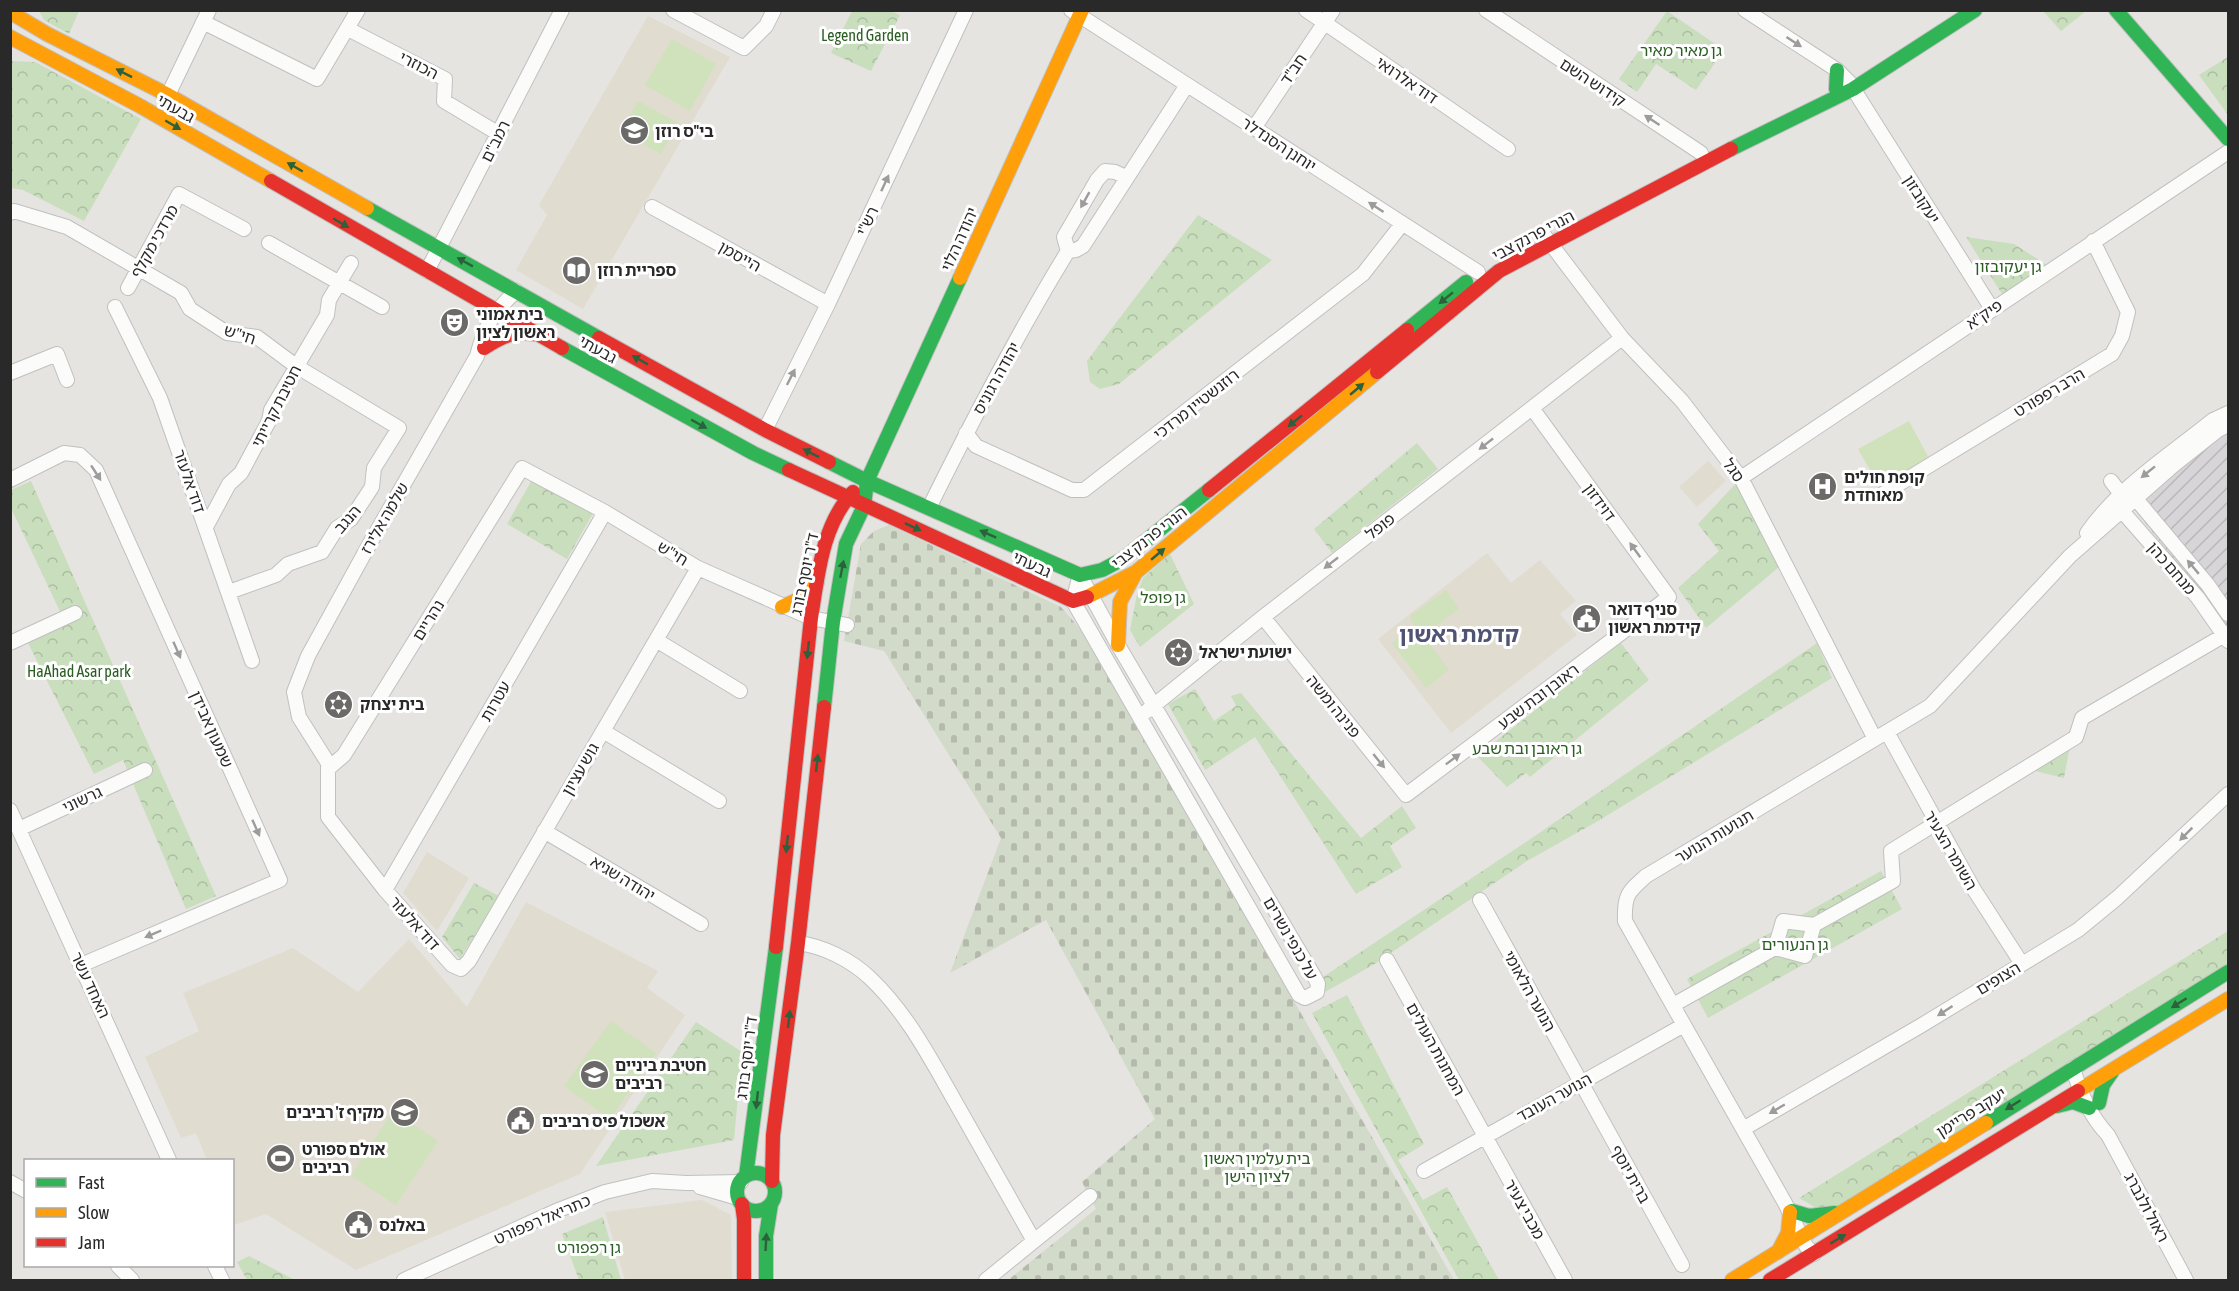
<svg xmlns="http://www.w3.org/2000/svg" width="2239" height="1291" font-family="'Asap Condensed','Noto Sans Hebrew',sans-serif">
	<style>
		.industrial { fill: url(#industrial-furrows) }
		.education { fill: #e0dccf }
		.forest { fill: url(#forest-crowns) }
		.cemetery { fill: url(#cemetery-stones) }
		.pitch { fill: #d0e2bb }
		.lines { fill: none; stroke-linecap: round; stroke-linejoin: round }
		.street-casing { stroke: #c1c0c0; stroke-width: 16 }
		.fast-casing { stroke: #c1c0c0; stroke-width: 16 }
		.slow-casing { stroke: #c1c0c0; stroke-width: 16 }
		.jam-casing { stroke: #c1c0c0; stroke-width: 16 }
		.street { stroke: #fbfbfa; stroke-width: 14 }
		.fast { stroke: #30b455; stroke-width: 14 }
		.slow { stroke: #ff9f0a; stroke-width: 14 }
		.jam { stroke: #e5322d; stroke-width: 14 }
		.oneway { fill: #9c9c9c }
		.oneway2 { fill: #2c613b }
		.labels { text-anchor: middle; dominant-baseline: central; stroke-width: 6; stroke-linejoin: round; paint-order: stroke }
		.park-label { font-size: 16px; fill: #2a5d22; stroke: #fff }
		.street-label { font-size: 16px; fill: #292929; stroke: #fff }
		.poi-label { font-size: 16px; font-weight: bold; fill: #292929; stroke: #fff; text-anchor: start }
		.district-label { font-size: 22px; font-weight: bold; fill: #4f5374; stroke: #fff }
	</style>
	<defs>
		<pattern id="industrial-furrows" width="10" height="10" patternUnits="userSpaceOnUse" patternTransform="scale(1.5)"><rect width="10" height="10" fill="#d7d5d7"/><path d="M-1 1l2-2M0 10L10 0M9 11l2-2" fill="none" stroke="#b9b7b9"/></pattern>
		<pattern id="forest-crowns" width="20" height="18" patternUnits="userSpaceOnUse" patternTransform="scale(1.5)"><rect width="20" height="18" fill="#c8debc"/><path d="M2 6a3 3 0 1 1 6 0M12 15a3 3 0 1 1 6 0" fill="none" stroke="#acbea2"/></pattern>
		<pattern id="cemetery-stones" width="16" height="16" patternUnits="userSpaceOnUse" patternTransform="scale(1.5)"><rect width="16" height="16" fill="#d2dac9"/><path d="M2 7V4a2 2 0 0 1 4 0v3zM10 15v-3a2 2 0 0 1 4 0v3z" fill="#b4bbad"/></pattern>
	</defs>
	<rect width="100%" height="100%" fill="#e6e4e0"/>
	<!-- industrial -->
	<path class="industrial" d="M2228 424V628L2130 504Z"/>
	<!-- education -->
	<path class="education" d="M648 16 730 57 583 309 516 270 547 215 539 205Z
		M1708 461 1726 481 1697 507 1679 487Z
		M1487 553 1511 583 1540 560 1576 601 1560 614 1577 635 1451 733 1378 639Z
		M427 852 469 878 437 931 403 893Z
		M526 902 658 971 647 988 685 1015 580 1174 356 1270 266 1214 234 1225 232 1160H207L196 1133 181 1138 145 1057 199 1031 183 993 293 948 358 992 409 939 467 1007Z
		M702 1200 731 1215 732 1280H625L605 1212Z"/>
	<!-- forest -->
	<path class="forest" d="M39 11H79L69 34 44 20Z
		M852 11H891L900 15 871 71 831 53Z
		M1667 11 1724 50 1696 90 1656 64 1637 92 1619 79Z
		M2043 11H2086L2061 31Z
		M2228 57V115L2199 75Z
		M11 61 35 62 141 119 84 221 23 190 11 188Z
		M1198 215 1272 260 1119 384 1100 389 1090 382 1087 361Z
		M1966 237 2014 244 2047 265 2002 294Z
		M1417 443 1438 469 1332 553 1314 529Z
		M533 478 593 513 567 559 507 524Z
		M1741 478 1784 563 1706 628 1678 588 1719 551 1698 524Z
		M31 481 216 896 186 909 123 760 94 774 28 643 66 624 11 508V490Z
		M1170 554 1194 604 1140 647 1130 630 1137 594 1143 578Z
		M1621 643 1649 680 1530 777 1526 773 1507 787 1477 756Z
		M1817 643 1832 678 1598 821 1527 861 1373 965 1325 992 1320 979 1529 840Z
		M1195 689 1214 721 1236 706 1231 696 1241 693 1361 838 1402 806 1416 828 1390 846 1402 867 1356 894 1255 737 1205 770 1168 704Z
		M2070 746 2064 778 2031 770Z
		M1881 871 1902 909 1708 1018 1687 979Z
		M474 883 499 896 460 959 442 937Z
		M2228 931V972L1854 1204 1818 1209 1799 1198Z
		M1347 995 1424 1144 1398 1160 1423 1200 1447 1187 1499 1280H1459L1312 1013Z
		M696 1022 742 1052 734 1140 596 1166Z
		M603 1217 621 1280H579L562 1234Z
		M249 1256 295 1280H247L237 1262Z"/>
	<!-- cemetery -->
	<path class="cemetery" d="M889 525 1061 607 1081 630 1454 1280H1008L1096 1209 1082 1182 1155 1119 1046 920 950 973 1001 838 884 651 844 641 861 544 874 531Z"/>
	<!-- pitch -->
	<path class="pitch" d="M672 39 716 64 690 111 645 85Z
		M638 101 678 123 661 154 621 132Z
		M1909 421 1930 460 1880 488 1858 449Z
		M1446 590 1459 609 1423 635 1449 670 1426 688 1392 643 1414 626 1410 616Z
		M611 1021 656 1053 610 1119 564 1086Z
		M393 1111 438 1141 396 1205 351 1176Z"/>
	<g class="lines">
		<defs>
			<path id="street" d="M673 10 744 48 766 26 774 10
				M1071 10 1478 272
				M1306 10 1508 149
				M1486 10 1701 153
				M1745 10 1837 70 1849 82 1992 309
				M203 22 317 79 358 10
				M348 29 445 79 444 101 499 134
				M168 95 209 10
				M1254 128 1333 10
				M652 207 828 304
				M10 213 14 211 67 227 181 293 190 309 227 333 257 337 296 366 399 428 374 468 372 487 351 519 337 528 322 552 288 564 276 575 229 592
				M1544 235 1622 338 1682 401 1741 478 1875 739
				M269 243 382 307
				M1068 251 1076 250 1083 246 1187 85
				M1068 251 1064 237 1097 180 1105 171 1115 172 1126 177
				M427 271 562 10
				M128 288 179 194 244 229
				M516 291C493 313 485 325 477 356L369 545 308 656 294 692 299 717 328 763V817L385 890 452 965 461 969 469 961 698 568
				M115 307 160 398 252 661
				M10 373 57 354 67 380
				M765 430 828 304 966 10
				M966 433 976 446 1072 490H1084L1363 274 1402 224
				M1741 478 2228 152
				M10 480 64 453 80 455 96 470 280 880 81 965
				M2111 481 2121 494 2122 511 2198 598 2228 641
				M1881 495 2112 354 2122 336 2128 312 2093 241
				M2127 496 2136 499 2208 585 2228 614
				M929 508C972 421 1017 334 1068 251
				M206 527 229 484 241 473 269 421 271 410 327 315 329 300 351 263
				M2087 533C2119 487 2170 455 2213 420L2228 413
				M1080 575 1118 645 1314 976 1318 984 1317 992 1305 998 1299 995 1073 601Z
				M1263 617 1406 795 1669 597 1532 408
				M656 640 740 691
				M10 643 75 613
				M1147 711 1263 617 1622 338
				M603 731 719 801
				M1887 732 1973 888 2022 964
				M329 768 344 755 522 468 605 512 698 568 811 618 847 625
				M10 810 169 1160
				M19 829 145 770
				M544 831 701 924
				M385 890 605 512
				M1480 900 1682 1265
				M798 943C823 946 851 960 870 978 906 1012 929 1056 953 1098 980 1146 1007 1194 1034 1241L986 1280
				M1775 948 1805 956 1814 925
				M1387 960 1565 1280
				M1673 1005 1775 948 1783 921 1814 925 1893 881 1891 851 2076 737 2082 718 2228 633
				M2073 1068C2080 1093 2090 1116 2108 1135L2186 1280
				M1743 1129 1922 1025 2078 930 2117 898 2228 794
				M1424 1171 1684 1025
				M10 1182 26 1191
				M700 1187 738 1198
				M1034 1241 1090 1196
				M1814 1254 1806 1246 1785 1203 1625 921C1624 895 1628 892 1646 876L1930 706 2070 556 2175 464 2218 430 2228 425
				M118 1266 132 1280
				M215 1266 222 1280
				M404 1280 556 1211 605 1192 652 1181 686 1183 741 1182"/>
			<path id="fast" d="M2116 10 2228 139
				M1836 89 1837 70
				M1731 149 1853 89 1975 10
				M367 208 599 338
				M1407 330 1466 282
				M562 348 753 453 789 470
				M829 462 867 481 1080 575 1102 570 1123 559 1209 490
				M824 707 833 622 846 544 864 506 867 481 960 278
				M2099 1103 2103 1085 2112 1072
				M2057 1106 2073 1102 2089 1108
				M1986 1123 2228 972
				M737 1192a19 19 0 1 1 38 0a19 19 0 1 1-38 0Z
				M746 1176 776 947
				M1792 1211 1809 1216 1835 1213
				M766 1280V1236L771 1204"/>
			<path id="slow" d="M10 12 47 34 168 95 367 208
				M10 37 140 106 271 181
				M960 278 1082 10
				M1087 597 1136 572 1377 372
				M782 607 802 598 817 582
				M1118 645 1120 602 1136 572
				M2078 1091 2228 999
				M1778 1252 1788 1233 1790 1212
				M1732 1280 1986 1123"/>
			<path id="jam" d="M271 181 562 348
				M599 338 765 430 829 462
				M484 348C500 338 514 330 533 334
				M1377 372 1499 271 1731 149
				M789 470 1073 601 1087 597
				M1209 490 1407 330
				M776 947 811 618C818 575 822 525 853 492
				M772 1181 773 1135 798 943 824 707
				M742 1204 744 1219V1280
				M1770 1280 2078 1091"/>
		</defs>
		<!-- street casing -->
		<use href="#street" class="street-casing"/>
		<!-- fast casing -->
		<use href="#fast" class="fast-casing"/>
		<!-- slow casing -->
		<use href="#slow" class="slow-casing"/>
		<!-- jam casing -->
		<use href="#jam" class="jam-casing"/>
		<!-- street -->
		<use href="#street" class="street"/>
		<!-- fast -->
		<use href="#fast" class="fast"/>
		<!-- slow -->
		<use href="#slow" class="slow"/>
		<!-- jam -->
		<use href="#jam" class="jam"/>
	</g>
	<!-- one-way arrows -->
	<defs><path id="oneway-solid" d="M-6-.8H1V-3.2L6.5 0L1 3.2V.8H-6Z" transform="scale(1.5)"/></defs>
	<g class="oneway">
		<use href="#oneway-solid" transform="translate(1794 42) rotate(33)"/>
		<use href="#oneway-solid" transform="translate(1652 120) rotate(-147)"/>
		<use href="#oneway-solid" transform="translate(885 183) rotate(-65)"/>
		<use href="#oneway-solid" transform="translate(1085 200) rotate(119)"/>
		<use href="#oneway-solid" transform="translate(1376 207) rotate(-147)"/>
		<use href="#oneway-solid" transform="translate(791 377) rotate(-63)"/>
		<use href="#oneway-solid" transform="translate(1486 444) rotate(142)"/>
		<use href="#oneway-solid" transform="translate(2148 472) rotate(141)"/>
		<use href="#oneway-solid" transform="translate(96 473) rotate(57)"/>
		<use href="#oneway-solid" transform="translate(1635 550) rotate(-126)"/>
		<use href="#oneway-solid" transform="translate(1331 563) rotate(142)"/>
		<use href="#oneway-solid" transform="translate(2193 567) rotate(-130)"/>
		<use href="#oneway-solid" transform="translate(177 650) rotate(66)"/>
		<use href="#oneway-solid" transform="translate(1453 759) rotate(-37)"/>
		<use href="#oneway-solid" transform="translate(1379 761) rotate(51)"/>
		<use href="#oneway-solid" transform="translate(256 828) rotate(66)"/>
		<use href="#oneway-solid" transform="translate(2186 834) rotate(135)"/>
		<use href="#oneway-solid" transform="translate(153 934) rotate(157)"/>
		<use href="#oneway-solid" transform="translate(1945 1011) rotate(147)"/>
		<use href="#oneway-solid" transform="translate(1777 1109) rotate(150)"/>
	</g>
	<g class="oneway2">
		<use href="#oneway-solid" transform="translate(124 73) rotate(-153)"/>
		<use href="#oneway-solid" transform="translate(173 125) rotate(30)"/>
		<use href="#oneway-solid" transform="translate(295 167) rotate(-150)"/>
		<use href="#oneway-solid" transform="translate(341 223) rotate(30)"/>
		<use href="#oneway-solid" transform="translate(465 262) rotate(-151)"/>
		<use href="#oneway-solid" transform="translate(1446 298) rotate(141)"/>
		<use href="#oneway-solid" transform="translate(640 360) rotate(-151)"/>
		<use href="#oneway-solid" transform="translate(1357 389) rotate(-40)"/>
		<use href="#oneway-solid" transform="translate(1295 421) rotate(141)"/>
		<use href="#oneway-solid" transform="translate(699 424) rotate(29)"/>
		<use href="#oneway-solid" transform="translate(811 453) rotate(-153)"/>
		<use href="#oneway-solid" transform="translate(913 527) rotate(25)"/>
		<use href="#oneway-solid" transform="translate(988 534) rotate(-156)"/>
		<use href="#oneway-solid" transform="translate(1158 554) rotate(-40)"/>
		<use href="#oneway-solid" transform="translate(842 569) rotate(-79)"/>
		<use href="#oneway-solid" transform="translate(808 650) rotate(96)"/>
		<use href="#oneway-solid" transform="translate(817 763) rotate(-84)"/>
		<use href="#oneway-solid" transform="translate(787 844) rotate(96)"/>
		<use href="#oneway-solid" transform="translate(2179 1003) rotate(148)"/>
		<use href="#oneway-solid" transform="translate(789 1019) rotate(-83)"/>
		<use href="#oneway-solid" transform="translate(757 1100) rotate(96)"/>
		<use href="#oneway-solid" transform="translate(2013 1105) rotate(148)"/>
		<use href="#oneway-solid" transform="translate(1838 1239) rotate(-31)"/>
		<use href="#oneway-solid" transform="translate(766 1242) rotate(-87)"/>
	</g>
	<!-- icons -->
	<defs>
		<symbol id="school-disc" viewBox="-11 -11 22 22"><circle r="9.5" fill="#6b6a69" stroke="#fff"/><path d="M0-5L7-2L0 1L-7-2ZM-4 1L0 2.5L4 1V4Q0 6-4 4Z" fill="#fff"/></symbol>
		<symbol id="library-disc" viewBox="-11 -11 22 22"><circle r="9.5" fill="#6b6a69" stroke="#fff"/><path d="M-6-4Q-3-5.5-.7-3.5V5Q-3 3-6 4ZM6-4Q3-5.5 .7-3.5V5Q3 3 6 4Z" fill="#fff"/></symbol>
		<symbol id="theatre-disc" viewBox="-11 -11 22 22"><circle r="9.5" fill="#6b6a69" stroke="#fff"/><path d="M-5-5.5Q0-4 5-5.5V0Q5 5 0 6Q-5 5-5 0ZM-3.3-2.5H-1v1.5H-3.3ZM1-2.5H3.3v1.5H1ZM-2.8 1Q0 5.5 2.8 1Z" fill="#fff"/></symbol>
		<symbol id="hospital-disc" viewBox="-11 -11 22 22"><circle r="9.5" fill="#6b6a69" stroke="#fff"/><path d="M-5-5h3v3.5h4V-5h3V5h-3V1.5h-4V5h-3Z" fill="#fff"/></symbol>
		<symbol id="civic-disc" viewBox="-11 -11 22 22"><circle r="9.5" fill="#6b6a69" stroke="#fff"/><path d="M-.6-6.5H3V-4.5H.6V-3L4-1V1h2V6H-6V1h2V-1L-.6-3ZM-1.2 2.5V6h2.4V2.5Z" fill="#fff"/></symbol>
		<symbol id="synagogue-disc" viewBox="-11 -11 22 22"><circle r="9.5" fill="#6b6a69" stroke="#fff"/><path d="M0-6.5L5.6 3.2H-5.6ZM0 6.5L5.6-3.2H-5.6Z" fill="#fff"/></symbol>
		<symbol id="stadium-disc" viewBox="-11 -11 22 22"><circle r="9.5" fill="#6b6a69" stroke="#fff"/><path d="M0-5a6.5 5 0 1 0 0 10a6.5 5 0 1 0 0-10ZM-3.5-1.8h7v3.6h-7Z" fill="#fff"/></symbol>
	</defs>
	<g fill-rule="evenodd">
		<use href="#school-disc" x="618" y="114" width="33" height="33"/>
		<use href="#library-disc" x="560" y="254" width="33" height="33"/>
		<use href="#theatre-disc" x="438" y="306" width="33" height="33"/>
		<use href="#hospital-disc" x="1806" y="470" width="33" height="33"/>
		<use href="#civic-disc" x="1570" y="602" width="33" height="33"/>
		<use href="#synagogue-disc" x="1162" y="636" width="33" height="33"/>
		<use href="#synagogue-disc" x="322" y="688" width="33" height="33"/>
		<use href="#school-disc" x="578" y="1058" width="33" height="33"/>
		<use href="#school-disc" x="388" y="1096" width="33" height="33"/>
		<use href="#civic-disc" x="504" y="1104" width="33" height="33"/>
		<use href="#stadium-disc" x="264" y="1142" width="33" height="33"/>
		<use href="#civic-disc" x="342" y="1208" width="33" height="33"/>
	</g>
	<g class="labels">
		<!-- park labels -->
		<g class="park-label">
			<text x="865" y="35">Legend Garden</text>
			<text x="1681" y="50">גן מאיר מאיר</text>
			<text x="2008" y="266">גן יעקובזון</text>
			<text x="1163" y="597">גן פופל</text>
			<text x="79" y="671">HaAhad Asar park</text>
			<text x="1527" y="748">גן ראובן ובת שבע</text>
			<text x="1795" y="944">גן הנעורים</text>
			<text x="1257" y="1158">בית עלמין ראשון<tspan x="1257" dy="18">לציון הישן</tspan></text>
			<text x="589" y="1247">גן רפפורט</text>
		</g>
		<!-- street labels -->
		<g class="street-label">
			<text transform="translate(419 65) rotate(27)">הכוזרי</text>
			<text transform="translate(1293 69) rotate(-56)">חב"ד</text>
			<text transform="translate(1407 80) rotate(34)">דוד אלרואי</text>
			<text transform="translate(1593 82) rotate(33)">קידוש השם</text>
			<text transform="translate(176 108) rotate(30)">גבעתי</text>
			<text transform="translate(495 141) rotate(-63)">רמב"ם</text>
			<text transform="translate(1279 144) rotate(33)">יוחנן הסנדלר</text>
			<text transform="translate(1922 199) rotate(58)">יעקובזון</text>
			<text transform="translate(867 221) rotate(-65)">רש"י</text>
			<text transform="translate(1533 235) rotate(-28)">הנרי פרנק צבי</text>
			<text transform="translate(959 239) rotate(-66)">יהודה הלוי</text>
			<text transform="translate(154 241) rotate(-61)">מרדכי מקלף</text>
			<text transform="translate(740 256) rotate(29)">הייסמן</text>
			<text transform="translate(1984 314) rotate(-34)">פיק"א</text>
			<text transform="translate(240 334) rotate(18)">חי"ש</text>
			<text transform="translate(598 349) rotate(29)">גבעתי</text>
			<text transform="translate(996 378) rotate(-61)">יהודה רגוניס</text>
			<text transform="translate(2049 392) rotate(-31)">הרב רפפורט</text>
			<text transform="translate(1196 404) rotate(-38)">רוזנשטיין מרדכי</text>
			<text transform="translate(276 406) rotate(-63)">חטיבת קרייתי</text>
			<text transform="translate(1734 470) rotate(55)">סגל</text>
			<text transform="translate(190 481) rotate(71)">דוד אלעזר</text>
			<text transform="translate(1600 502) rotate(54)">דוידזון</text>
			<text transform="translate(384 518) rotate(-60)">שלמה אלירז</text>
			<text transform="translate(347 519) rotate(-49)">הנגב</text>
			<text transform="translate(1380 526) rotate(-38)">פופל</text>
			<text transform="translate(1149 537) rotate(-38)">הנרי פרנק צבי</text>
			<text transform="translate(673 553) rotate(31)">חי"ש</text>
			<text transform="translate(1032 564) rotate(25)">גבעתי</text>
			<text transform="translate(2172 568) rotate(49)">מנחם כהן</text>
			<text transform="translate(804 574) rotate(-78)">ד"ר יוסף בורג</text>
			<text transform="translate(428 620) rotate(-58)">נהריים</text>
			<text transform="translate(1538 696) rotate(-37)">ראובן ובת שבע</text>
			<text transform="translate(495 701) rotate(-60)">עטרות</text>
			<text transform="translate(1334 706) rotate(51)">פנינה ומשה</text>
			<text transform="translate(212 729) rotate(66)">שמעון אבידן</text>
			<text transform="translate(580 769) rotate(-60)">גוש עציון</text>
			<text transform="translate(82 799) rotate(-25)">גרשוני</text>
			<text transform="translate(1714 836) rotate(-31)">תנועות הנוער</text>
			<text transform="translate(1951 850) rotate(60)">השומר הצעיר</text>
			<text transform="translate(623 878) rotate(31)">יהודה שגיא</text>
			<text transform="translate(415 923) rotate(48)">דוד אלעזר</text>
			<text transform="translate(1291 938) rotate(60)">על כנפי נשרים</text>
			<text transform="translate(1998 978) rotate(-31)">הצופים</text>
			<text transform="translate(91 985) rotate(65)">האחד עשר</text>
			<text transform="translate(1530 991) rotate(61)">הנוער הלאומי</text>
			<text transform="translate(1436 1049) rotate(61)">המחנות העולים</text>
			<text transform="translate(746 1058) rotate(-83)">ד"ר יוסף בורג</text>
			<text transform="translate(1554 1097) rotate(-29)">הנוער העובד</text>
			<text transform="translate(1971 1112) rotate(-32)">יעקב פריימן</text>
			<text transform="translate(1631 1174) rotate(61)">ברית יוסף</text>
			<text transform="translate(2147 1207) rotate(62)">ראול ולנברג</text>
			<text transform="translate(1525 1209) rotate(61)">מכבי צעיר</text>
			<text transform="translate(542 1219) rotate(-23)">כתריאל רפפורט</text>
		</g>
		<!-- poi labels -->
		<g class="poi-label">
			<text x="655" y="131">בי"ס רוזן</text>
			<text x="597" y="270">ספריית רוזן</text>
			<text x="476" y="314">בית אמוני<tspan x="476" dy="18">ראשון לציון</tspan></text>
			<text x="1844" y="477">קופת חולים<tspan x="1844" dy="18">מאוחדת</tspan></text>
			<text x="1608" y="609">סניף דואר<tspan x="1608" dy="18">קידמת ראשון</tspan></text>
			<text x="1199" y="652">ישועת ישראל</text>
			<text x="360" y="704">בית יצחק</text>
			<text x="615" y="1065">חטיבת ביניים<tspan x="615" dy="18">רביבים</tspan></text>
			<text x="384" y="1112" text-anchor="end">מקיף ז' רביבים</text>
			<text x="542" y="1121">אשכול פיס רביבים</text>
			<text x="302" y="1149">אולם ספורט<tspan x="302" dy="18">רביבים</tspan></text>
			<text x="379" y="1225">באלנס</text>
		</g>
		<!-- district labels -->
		<g class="district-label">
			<text x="1459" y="634">קדמת ראשון</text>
		</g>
	</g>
	<!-- border -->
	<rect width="2239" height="1291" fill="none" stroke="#292929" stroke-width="24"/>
	<!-- legend -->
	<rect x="24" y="1159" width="210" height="108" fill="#ffffff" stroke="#a9a9a9" stroke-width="1.5"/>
	<rect x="36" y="1178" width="30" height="9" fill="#30b455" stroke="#a9a9a9" stroke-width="1.5"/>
	<text x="78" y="1189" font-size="18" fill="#292929">Fast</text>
	<rect x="36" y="1208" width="30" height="9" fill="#ff9f0a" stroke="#a9a9a9" stroke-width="1.5"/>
	<text x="78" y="1219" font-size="18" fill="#292929">Slow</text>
	<rect x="36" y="1238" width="30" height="9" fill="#e5322d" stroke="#a9a9a9" stroke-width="1.5"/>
	<text x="78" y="1249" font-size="18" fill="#292929">Jam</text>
</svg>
